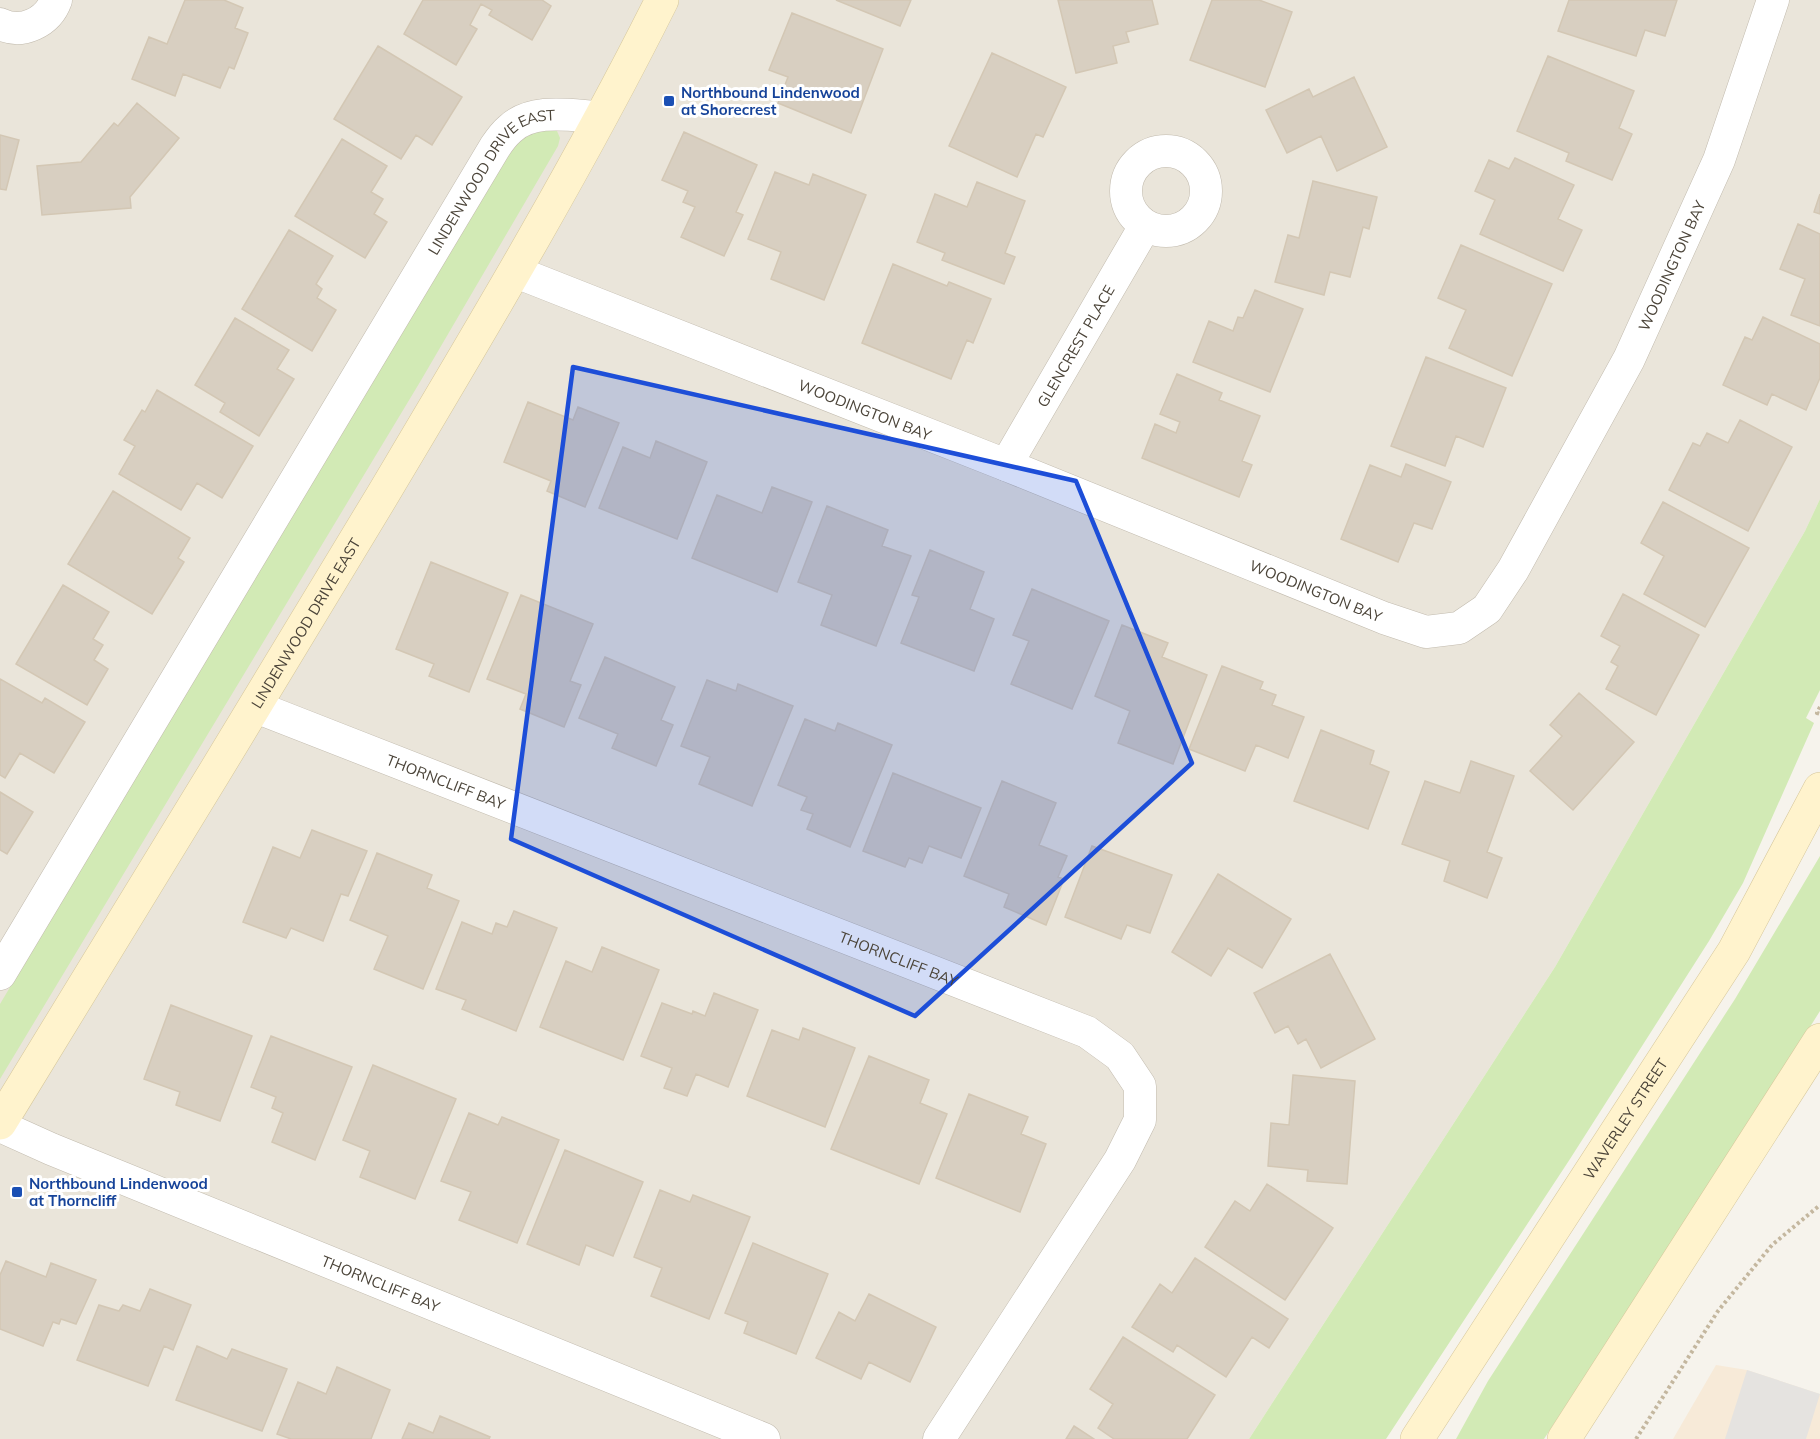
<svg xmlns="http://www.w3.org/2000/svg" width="1820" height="1439" font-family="Mulish,sans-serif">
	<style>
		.residential { fill: #eae5da }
		.commercial { fill: #f7ead8 }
		.green { fill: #d2eab5 }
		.parking { fill: #e5e3e0 }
		.building { fill: #d8cfc1; stroke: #d3c7b4; stroke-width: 1.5 }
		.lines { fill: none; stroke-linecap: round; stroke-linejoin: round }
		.street-casing { stroke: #c2bbae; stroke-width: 33 }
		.secondary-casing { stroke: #d6c79b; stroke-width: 34 }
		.path { stroke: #c4b79f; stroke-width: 4; stroke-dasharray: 3 3; stroke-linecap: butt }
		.street { stroke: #fff; stroke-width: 32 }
		.secondary { stroke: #fff3cd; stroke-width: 33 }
		.marked { fill: #1d4ed8; fill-opacity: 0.2; stroke: #1d4ed8; stroke-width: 4.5; stroke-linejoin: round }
		.transit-dot { fill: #1a4fb4; stroke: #fff; stroke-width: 2 }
		.labels { text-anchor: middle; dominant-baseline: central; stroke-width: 6; stroke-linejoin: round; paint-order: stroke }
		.transit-label { font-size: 15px; font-weight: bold; fill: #164399; stroke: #fff; text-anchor: start }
		.street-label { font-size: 15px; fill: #4b4439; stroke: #fff }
	</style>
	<rect width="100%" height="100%" fill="#f6f3ec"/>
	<!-- residential -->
	<path class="residential" d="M0 0H1820V499L1805 531 1555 967 1249 1439H0Z"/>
	<!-- commercial -->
	<path class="commercial" d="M1716 1365 1747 1370 1820 1394V1439H1673Z"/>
	<!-- green -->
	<path class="green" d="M550 129 557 131 560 138 558 146 420 382 0 1079V1004L502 164C518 141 522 135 550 129Z
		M1820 499V690L1806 718 1814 723 1743 883 1709 941 1570 1159 1386 1439H1249L1555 967 1805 531Z
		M1820 856V1011L1745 1130 1544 1439H1456L1488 1381 1735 999Z"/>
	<!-- parking -->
	<path class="parking" d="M1747 1370 1820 1394 1806 1439H1725Z"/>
	<!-- building -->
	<path class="building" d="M185 0H224L243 8 235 28 248 33 234 69 229 67 220 88 183 74 175 96 132 79 149 37 167 44Z
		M423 0H542L551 6 532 40 489 15 492 10 481 4 470 25 477 29 456 65 404 34Z
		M836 0H911L900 26Z
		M1058 0H1152L1158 24 1126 32 1129 42 1113 46 1117 63 1076 73Z
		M1212 0H1259L1292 12 1265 87 1190 60Z
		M1569 0H1677L1665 36 1645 30 1636 56 1558 31Z
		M792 13 883 49 851 133 778 103 788 77 769 70Z
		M378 46 462 97 432 145 416 135 401 159 334 119Z
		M992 53 1066 87 1043 137 1036 134 1017 177 949 146Z
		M1548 56 1634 91 1619 128 1632 134 1612 180 1566 161 1569 153 1517 131Z
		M1354 77 1387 147 1337 171 1321 136 1287 153 1266 110 1309 89 1313 97Z
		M137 103 179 138 130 197 131 208 42 215 37 166 81 162 114 123 118 126Z
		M684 132 757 165 736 212 743 215 724 256 681 237 695 207 683 202 688 191 662 180Z
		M0 135 19 140 6 190 0 189Z
		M342 139 387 166 371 192 383 199 374 214 387 222 365 258 295 216Z
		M1515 158 1574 185 1558 219 1582 230 1563 271 1480 234 1495 200 1475 191 1489 160 1509 169Z
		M775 172 809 185 813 174 866 195 824 300 771 279 781 252 748 239Z
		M1313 181 1377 197 1369 229 1363 227 1350 277 1330 272 1324 295 1275 282 1288 235 1299 238Z
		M977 182 1025 201 1005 253 1015 257 1004 284 942 260 945 253 917 242 935 194 967 207Z
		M1820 194V214L1814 212Z
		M1798 224 1820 234V326L1791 315 1805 279 1780 269Z
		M289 230 333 256 316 284 322 289 317 298 336 310 312 351 242 309Z
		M1461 245 1552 284 1512 376 1449 348 1466 310 1438 298Z
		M893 264 947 286 949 282 991 299 973 343 967 340 951 379 862 343Z
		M1255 290 1303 309 1270 392 1193 362 1209 321 1233 331 1238 317 1243 318Z
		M1763 317 1820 344V378L1806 410 1772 394 1767 405 1723 385 1745 337 1752 340Z
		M235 318 289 350 277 369 294 379 259 436 220 412 225 403 195 385Z
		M1426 357 1506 388 1483 447 1456 436 1445 466 1391 446Z
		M1177 374 1222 393 1219 400 1260 416 1242 461 1252 465 1239 497 1142 458 1155 424 1176 433 1180 422 1160 414Z
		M157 390 253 446 222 498 197 483 181 510 119 474 135 446 124 440 142 410 145 412Z
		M528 402 573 420 578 407 619 423 585 507 547 491 551 481 504 462Z
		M1740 420 1792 447 1748 531 1669 490 1693 443 1700 446 1707 433 1728 443Z
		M656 441 707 462 677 539 599 508 623 447 650 458Z
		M1406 464 1451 482 1432 529 1414 523 1398 562 1341 539 1370 465 1401 477Z
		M772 487 812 502 777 592 692 558 717 495 762 513Z
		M113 491 190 538 178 558 184 562 152 614 68 564Z
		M1663 502 1749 548 1705 627 1644 594 1664 556 1641 543Z
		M827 506 888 530 882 546 911 556 876 646 821 625 832 595 798 582Z
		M930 550 984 572 970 609 994 619 974 671 901 643 919 597 912 595Z
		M431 562 508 593 469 692 429 676 434 664 396 649Z
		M63 585 109 612 93 639 103 645 94 660 108 669 87 705 16 664Z
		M1032 589 1109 621 1072 709 1011 684 1029 641 1013 635Z
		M1623 594 1699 635 1656 715 1606 689 1618 666 1611 662 1620 646 1601 636Z
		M521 595 593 624 570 681 581 685 564 727 520 709 526 694 487 679Z
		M1122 625 1168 643 1162 657 1207 675 1173 764 1118 743 1130 711 1095 696Z
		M605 657 675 687 661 720 673 725 656 766 612 748 618 734 579 718Z
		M1222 666 1263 682 1260 689 1276 695 1272 705 1304 717 1288 758 1256 745 1245 771 1189 749Z
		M0 679 42 703 45 698 85 722 54 773 20 753 5 778 0 775Z
		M707 680 736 691 738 684 793 706 752 806 699 784 710 757 681 746Z
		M1579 693 1634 742 1573 810 1530 771 1562 736 1550 725Z
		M805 719 835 731 838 723 892 745 850 847 807 829 813 814 801 810 807 797 778 785Z
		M1321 730 1374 751 1370 764 1389 772 1368 829 1294 801Z
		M1471 761 1514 776 1487 852 1502 858 1487 898 1444 881 1450 861 1402 844 1425 781 1460 793Z
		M893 773 981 808 961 858 929 846 922 863 909 858 905 867 863 851Z
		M1002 781 1056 803 1039 845 1067 856 1058 877 1064 879 1046 925 1004 907 1009 894 964 876Z
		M0 792 33 812 7 854 0 850Z
		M312 830 367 851 348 896 341 894 323 941 291 928 286 938 243 922 273 847 300 858Z
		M1092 846 1172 875 1150 933 1127 925 1121 939 1065 917Z
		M377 853 432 875 427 888 459 901 423 989 374 969 388 936 350 920Z
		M1218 874 1291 919 1262 968 1228 948 1211 976 1172 952Z
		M514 911 557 928 516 1031 462 1009 466 1000 436 989 462 922 492 934 496 923 507 927Z
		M602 947 659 970 623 1060 540 1027 566 961 592 972Z
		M1330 954 1375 1039 1321 1068 1306 1039 1298 1044 1288 1026 1275 1033 1254 993Z
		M714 993 758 1010 728 1087 696 1074 687 1096 664 1088 672 1068 641 1056 662 1003 692 1014 693 1011 705 1016Z
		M171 1005 252 1036 220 1121 176 1105 180 1092 144 1079Z
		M803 1028 855 1048 825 1127 747 1096 772 1030 799 1040Z
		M271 1036 352 1067 315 1160 272 1142 283 1113 272 1108 276 1097 251 1087Z
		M869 1056 929 1080 920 1103 947 1114 919 1184 831 1149Z
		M373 1065 456 1099 415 1199 360 1177 370 1151 343 1140Z
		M1293 1075 1355 1081 1347 1184 1307 1181 1308 1170 1268 1166 1271 1123 1289 1125Z
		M969 1094 1028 1117 1021 1134 1046 1144 1020 1212 936 1178Z
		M469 1113 498 1125 502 1117 559 1140 517 1243 459 1220 471 1192 441 1181Z
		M565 1150 643 1182 613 1256 586 1245 579 1265 527 1244Z
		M1267 1184 1333 1228 1285 1300 1205 1247 1235 1201 1250 1211Z
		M660 1190 690 1202 693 1195 750 1217 709 1319 651 1296 662 1268 634 1257Z
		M753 1243 828 1274 796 1354 744 1333 748 1322 725 1313Z
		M1195 1258 1288 1319 1269 1348 1252 1337 1226 1377 1177 1345 1173 1352 1132 1327 1160 1284 1172 1293Z
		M6 1261 46 1277 51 1263 96 1280 76 1324 61 1319 59 1324 53 1322 43 1346 0 1329V1275Z
		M150 1289 191 1305 173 1350 164 1346 148 1386 77 1360 99 1305 119 1311 123 1305 140 1311Z
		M869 1294 936 1327 910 1382 869 1362 861 1379 816 1358 839 1312 855 1321Z
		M1123 1337 1215 1395 1187 1439H1114L1098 1428 1113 1404 1090 1389Z
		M197 1346 227 1359 232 1349 287 1369 262 1431 176 1400Z
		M337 1367 390 1390 371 1439H291L277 1434 298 1382 326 1394Z
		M440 1416 490 1437 489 1439H402L409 1423 433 1433Z
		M1074 1426 1094 1439H1066Z"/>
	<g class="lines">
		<defs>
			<g id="street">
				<path d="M0 24C22 35 48 22 56 0"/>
				<circle cx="1166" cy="191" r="40"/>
				<path id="s1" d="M516 272 1006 465 1384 618 1426 632 1459 628 1487 609 1513 570 1629 359 1719 160 1773 0"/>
				<path id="s2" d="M1006 465 1145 226"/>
				<path id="s3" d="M256 707 1087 1032 1120 1056 1140 1086V1120L1120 1160 939 1439"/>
				<path id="s4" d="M0 974 495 147C499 141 504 134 510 129 533 107 573 116 601 117"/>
				<path id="s5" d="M0 1126 51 1149 764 1439"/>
			</g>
			<g id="secondary">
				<path id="s6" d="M0 1123C128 914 256 706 382 496 479 333 577 170 662 0"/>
				<path id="s7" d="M1417 1439 1734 951 1820 789"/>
				<path d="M1564 1439 1820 1040"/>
			</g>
		</defs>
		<!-- street casing -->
		<use href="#street" class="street-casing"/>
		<!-- secondary casing -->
		<use href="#secondary" class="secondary-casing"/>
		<!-- path -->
		<path class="path" d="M1820 707 1817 713 1820 714
			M1636 1439 1718 1311 1772 1245 1820 1205"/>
		<!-- street -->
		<use href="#street" class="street"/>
		<!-- secondary -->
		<use href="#secondary" class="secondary"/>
	</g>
	<!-- marked area -->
	<path class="marked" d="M573 367 1076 481 1192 763 915 1016 511 839Z"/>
	<!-- markers -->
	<g class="transit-dot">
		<rect x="663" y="95" width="12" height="12" rx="3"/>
		<rect x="11" y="1186" width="12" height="12" rx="3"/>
	</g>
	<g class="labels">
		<!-- transit labels -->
		<g class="transit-label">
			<text x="681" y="92">Northbound Lindenwood<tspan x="681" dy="17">at Shorecrest</tspan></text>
			<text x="29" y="1183">Northbound Lindenwood<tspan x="29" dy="17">at Thorncliff</tspan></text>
		</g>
		<!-- street labels -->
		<g class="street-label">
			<text stroke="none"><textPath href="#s4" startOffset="938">LINDENWOOD DRIVE EAST</textPath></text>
			<text stroke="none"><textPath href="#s1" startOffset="1436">WOODINGTON BAY</textPath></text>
			<text stroke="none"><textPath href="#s2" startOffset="138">GLENCREST PLACE</textPath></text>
			<text stroke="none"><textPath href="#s1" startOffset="375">WOODINGTON BAY</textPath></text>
			<text stroke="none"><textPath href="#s1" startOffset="861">WOODINGTON BAY</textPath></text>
			<text stroke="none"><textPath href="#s6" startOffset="586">LINDENWOOD DRIVE EAST</textPath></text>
			<text stroke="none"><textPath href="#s3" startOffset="204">THORNCLIFF BAY</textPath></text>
			<text stroke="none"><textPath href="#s3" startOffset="690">THORNCLIFF BAY</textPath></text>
			<text stroke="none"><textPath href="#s7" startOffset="382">WAVERLEY STREET</textPath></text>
			<text stroke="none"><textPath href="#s5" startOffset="412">THORNCLIFF BAY</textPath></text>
		</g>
	</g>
</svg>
